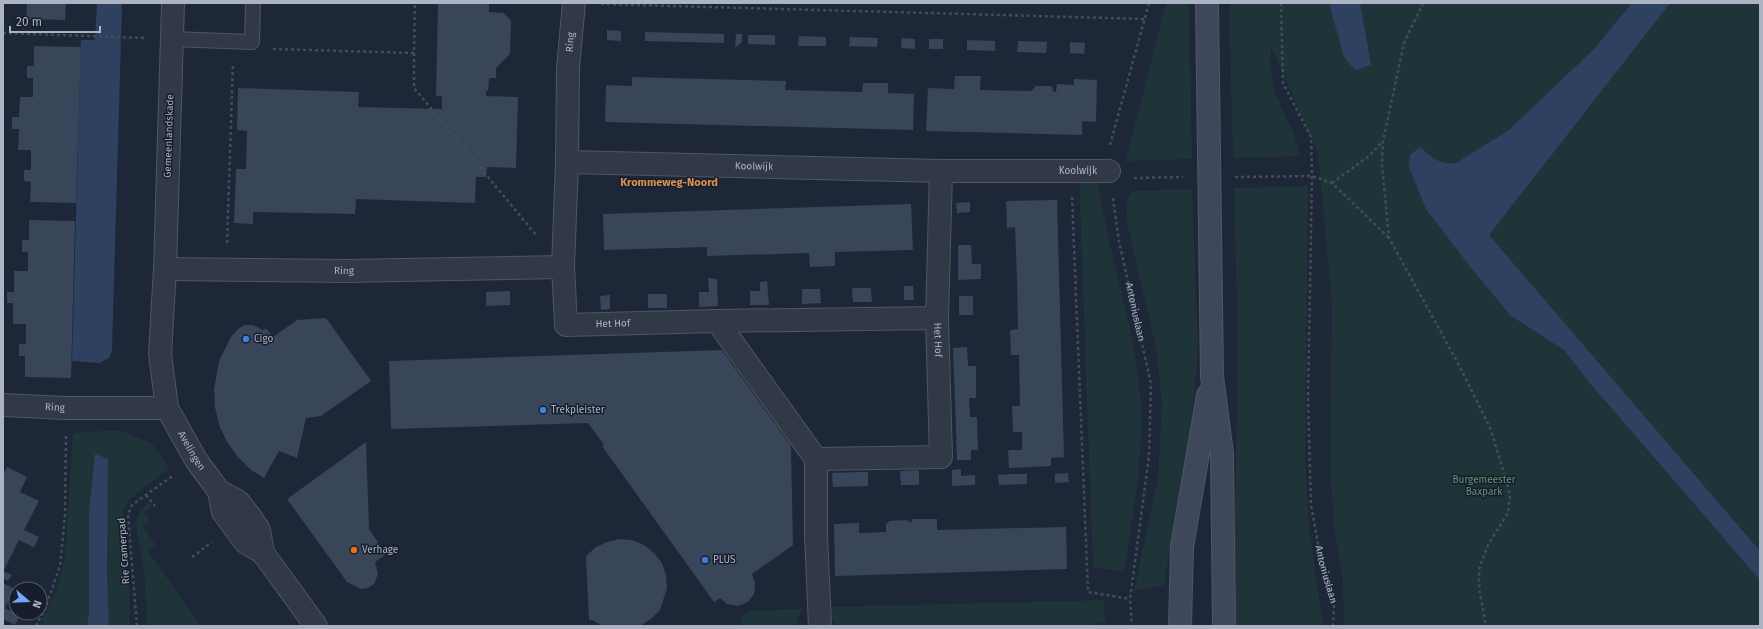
<svg xmlns="http://www.w3.org/2000/svg" width="1763" height="629" font-family="'Fira Sans',sans-serif">
	<style>
		.green { fill: #1f3438 }
		.water { fill: #2f4160 }
		.building { fill: #394558 }
		.lines { fill: none; stroke-linecap: round; stroke-linejoin: round }
		.lane-casing { stroke: #4f5665; stroke-width: 16 }
		.street-casing { stroke: #4f5665; stroke-width: 24 }
		.secondary-casing { stroke: #4f5665; stroke-width: 24 }
		.path { stroke: #3d5155; stroke-width: 2.5; stroke-dasharray: 3 3; stroke-linecap: butt }
		.lane { stroke: #313947; stroke-width: 14 }
		.street { stroke: #313947; stroke-width: 22 }
		.secondary { stroke: #3f485a; stroke-width: 22 }
		.shop-dot { fill: #3f7fe0; stroke: #171e2b; stroke-width: 1.5 }
		.food-dot { fill: #e8710a; stroke: #171e2b; stroke-width: 1.5 }
		.labels { text-anchor: middle; dominant-baseline: central; stroke-width: 3; stroke-linejoin: round; paint-order: stroke }
		.street-label { font-size: 10px; fill: #abb3c5; stroke: #171e2b }
		.poi-label { font-size: 10px; fill: #abb3c5; stroke: #171e2b; text-anchor: start }
		.park-label { font-size: 10px; fill: #619670; stroke: #171e2b }
		.neighbourhood-label { font-size: 11px; font-weight: bold; fill: #d99351; stroke: #171e2b }
	</style>
	<rect width="100%" height="100%" fill="#1e2737"/>
	<!-- green -->
	<path class="green" d="M1166 3H1189L1192 159 1126 161Z
		M1229 3H1760V551L1506 256 1488 288 1516 319 1564 350 1760 556V626H1344L1343 581 1334 525 1330 465 1332 304 1318 153 1271 46 1270 59 1274 91 1294 134 1300 156 1233 158Z
		M1079 175 1097 179C1101 199 1104 219 1109 239 1123 302 1144 368 1141 433 1140 480 1131 526 1124 572L1093 567Z
		M1308 186 1305 464 1309 525 1323 626H1235L1233 610 1238 348 1234 188Z
		M1192 189 1198 351 1192 419 1164 585 1134 591 1158 479 1162 404 1156 348 1128 228 1126 202 1132 191Z
		M120 430 151 443 170 468 128 500 123 511 122 553 129 579 130 626H109L107 568 89 512V612L87 626H39L55 594 65 557 73 433Z
		M149 502 152 506 144 513 150 521 143 526 156 546 148 551 201 626H147L144 569 137 532 136 520 141 510Z
		M1104 600 1105 622 1089 626H837L826 607Z
		M802 609 796 626H741V616L752 611Z"/>
	<!-- water -->
	<path class="water" d="M97 3H122L112 350 109 358 100 363 72 361 81 40H95Z
		M1329 3H1360L1371 65 1355 70 1344 57Z
		M1632 3H1670L1489 235 1760 551V580L1589 382 1564 350 1511 316 1472 269 1426 209 1409 167 1410 155 1420 147C1431 157 1441 166 1456 163L1509 130 1595 48Z
		M95 454 108 459 107 568 109 626H87L89 612V512Z"/>
	<!-- building -->
	<path class="building" d="M27 3H66L65 20 26 19Z
		M438 3H489V12L504 13 511 21 510 54 496 68V78H489L488 91H486V96L518 97 516 168 487 167 486 177H476L475 203 356 199 355 214 253 212V224L234 223 236 169H246L247 131 237 130 238 88 359 92 358 107 442 109V96H436Z
		M607 30 621 31V41L607 40Z
		M645 32 724 34V43L645 41Z
		M736 34H742V42L735 48Z
		M748 35H775V45L748 44Z
		M799 36 826 37V46H798Z
		M850 37 878 38 877 47 849 46Z
		M902 38 915 39V49L901 48Z
		M929 39H943V49H929Z
		M967 40 995 41V51L967 50Z
		M1018 41 1047 42 1046 53 1017 52Z
		M1070 42 1085 43 1084 54 1070 53Z
		M34 46 81 47 76 203 30 202 31 182 24 181V170H31V150H18L19 129H12V117H19L20 97H33V78H27V66H34Z
		M955 76H981L980 90 1031 91 1036 86H1051L1054 92H1056L1057 84 1074 85V79L1097 80 1096 122 1082 121V135L926 131 928 88 954 89Z
		M632 77 786 81 785 90 862 92 863 83H888V93L914 94 913 130 605 122 606 85 632 86Z
		M1057 200 1064 457 1051 458V466L1009 468 1008 450H1022V432H1013L1012 406H1020L1019 355H1011L1010 330 1018 329 1017 279 1015 227 1007 228 1006 201Z
		M970 202V212L957 213 956 203Z
		M911 204 913 250 835 252V266L810 267 809 253 707 256V247L604 250 603 214Z
		M29 220 75 221 71 378 25 377V356H19V344H26V324H13V303H7V292H14V271H28V252H22V240H29Z
		M958 245H971L972 264H981V279L958 280Z
		M708 278 717 279 718 306 699 307V292H709Z
		M767 281 769 305H750V291H760V282Z
		M904 286H913L914 300H904Z
		M852 288H871L872 302H853Z
		M802 289H820L821 303 802 304Z
		M510 291V305L486 306V292Z
		M648 294H667V308H648Z
		M610 295V309L601 310 600 296Z
		M959 296H973V315H959Z
		M326 318 371 381 321 416 306 418 297 458 279 451 264 478 251 470 238 457 227 442 219 425 215 407 214 389 219 361 231 337 238 329 245 325H253L263 330 266 328 273 337 297 320Z
		M967 347 968 366H976V398H969L970 417H977L978 450H971V460H957L953 348Z
		M722 350 791 446 793 545 752 574 755 584 754 594 748 602 738 606 727 604 720 598 714 602 602 446 604 445 588 423 391 429 389 361Z
		M366 442 369 529 386 554 375 562 378 574 374 584 368 588 361 589 347 582 287 499Z
		M7 467 27 477 20 492 39 501 24 530 39 537 34 547 19 540 4 570 3 475Z
		M961 469V476L975 475V485L952 486V470Z
		M919 470V485H901L900 471Z
		M859 472H868V486L833 487 832 473Z
		M1068 473 1069 482 1055 483V474Z
		M1012 474H1027V484L999 485 998 475Z
		M911 519H937V530L1066 527 1067 569 835 576 834 524 859 523V533L886 532V524L890 521 907 520 912 523Z
		M620 539 632 540 644 545 654 553 662 563 666 575 667 588 660 610 652 618 640 626H603L592 620H589L586 556 596 547 607 542Z
		M3 571 12 575 8 581 3 578Z
		M3 583 15 589 5 608 20 615 15 625 3 619Z"/>
	<g class="lines">
		<defs>
			<path id="lane" d="M172 39 252 42 253 3"/>
			<g id="street">
				<path id="s3" d="M173 3 165 269 160 354 167 408 196 460 219 491 238 501 249 515 259 530 263 553 316 626"/>
				<path id="s4" d="M567 162 941 171H1109"/>
				<path id="s5" d="M563 267 566 325 717 321 816 459V535L820 626"/>
				<path id="s6" d="M165 269 347 271 563 267 567 162 568 68 574 3"/>
				<path d="M937 318 941 171"/>
				<path id="s7" d="M717 321 937 318 941 457 816 459"/>
				<path id="s8" d="M3 405 66 408H167"/>
				<path d="M219 491 223 512 245 542 263 553"/>
			</g>
			<path id="secondary" d="M1207 3 1212 376 1222 454 1224 626
				M1180 626 1182 547 1208 395"/>
		</defs>
		<!-- lane casing -->
		<use href="#lane" class="lane-casing"/>
		<!-- street casing -->
		<use href="#street" class="street-casing"/>
		<!-- secondary casing -->
		<use href="#secondary" class="secondary-casing"/>
		<!-- path -->
		<g class="path">
			<path id="s1" d="M1281 3 1283 83 1311 137 1312 176 1308 399 1311 505 1321 560 1334 604 1333 626"/>
			<path d="M1423 3 1404 43 1383 141 1382 165 1389 238 1459 365 1491 430 1510 494 1508 513 1488 545 1479 569V588L1486 626"/>
			<path d="M601 4 1144 19"/>
			<path d="M3 33 146 38"/>
			<path d="M273 49 414 53 415 3"/>
			<path d="M414 53V88L537 236"/>
			<path d="M1110 145 1149 3"/>
			<path d="M1235 177 1312 176 1332 183 1389 238"/>
			<path d="M1134 178 1183 177"/>
			<path d="M1332 183 1369 156 1382 142"/>
			<path d="M1072 197 1088 592 1130 599"/>
			<path id="s2" d="M1113 198 1119 241 1151 384 1149 456 1130 599 1132 626"/>
			<path d="M227 243 233 64"/>
			<path d="M146 495 155 506"/>
			<path d="M192 557 212 542"/>
			<path d="M36 626 45 609 60 566 65 515 66 435"/>
			<path d="M137 626 128 515 132 505 174 475"/>
		</g>
		<!-- lane -->
		<use href="#lane" class="lane"/>
		<!-- street -->
		<use href="#street" class="street"/>
		<!-- secondary -->
		<use href="#secondary" class="secondary"/>
	</g>
	<!-- markers -->
	<g class="shop-dot">
		<circle cx="246" cy="339" r="4"/>
		<circle cx="543" cy="410" r="4"/>
		<circle cx="705" cy="560" r="4"/>
	</g>
	<circle class="food-dot" cx="354" cy="550" r="4"/>
	<g class="labels">
		<!-- street labels -->
		<g class="street-label">
			<text stroke="none"><textPath href="#s6" startOffset="623">Ring</textPath></text>
			<text transform="translate(169 136) rotate(-88)">Gemeenlandskade</text>
			<text stroke="none"><textPath href="#s4" startOffset="187">Koolwijk</textPath></text>
			<text stroke="none"><textPath href="#s4" startOffset="511">Koolwijk</textPath></text>
			<text stroke="none"><textPath href="#s6" startOffset="179">Ring</textPath></text>
			<text stroke="none"><textPath href="#s2" startOffset="116">Antoniuslaan</textPath></text>
			<text stroke="none"><textPath href="#s5" startOffset="105">Het Hof</textPath></text>
			<text stroke="none"><textPath href="#s7" startOffset="242">Het Hof</textPath></text>
			<text stroke="none"><textPath href="#s8" startOffset="52">Ring</textPath></text>
			<text stroke="none"><textPath href="#s3" startOffset="455">Avelingen</textPath></text>
			<text transform="translate(124 551) rotate(-94)">Rie Cramerpad</text>
			<text stroke="none"><textPath href="#s1" startOffset="580">Antoniuslaan</textPath></text>
		</g>
		<!-- poi labels -->
		<g class="poi-label">
			<text x="254" y="339">Cigo</text>
			<text x="551" y="410">Trekpleister</text>
			<text x="362" y="550">Verhage</text>
			<text x="713" y="560">PLUS</text>
		</g>
		<!-- park labels -->
		<g class="park-label">
			<text x="1484" y="480">Burgemeester<tspan x="1484" dy="12">Baxpark</tspan></text>
		</g>
		<!-- neighbourhood labels -->
		<g class="neighbourhood-label">
			<text x="669" y="182">Krommeweg-Noord</text>
		</g>
	</g>
	<!-- border -->
	<rect width="1763" height="629" fill="none" stroke="#abb3c5" stroke-width="8"/>
	<!-- north arrow -->
	<g transform="translate(28 601) rotate(109)"><circle r="19" fill="#171e2b" stroke="#525a69"/>
	<path d="M0-3L7 15L0 10L-7 15Z" fill="#76a4ff"/>
	<text y="-6" font-size="11" font-weight="bold" text-anchor="middle" fill="#abb3c5">N</text>
	</g>
	<!-- scale -->
	<path d="M10 26v6h90v-6" fill="none" stroke="#abb3c5" stroke-width="2"/>
	<text x="16" y="26" font-size="12" fill="#abb3c5" stroke="#171e2b" stroke-width="3" paint-order="stroke">20 m</text>
</svg>
